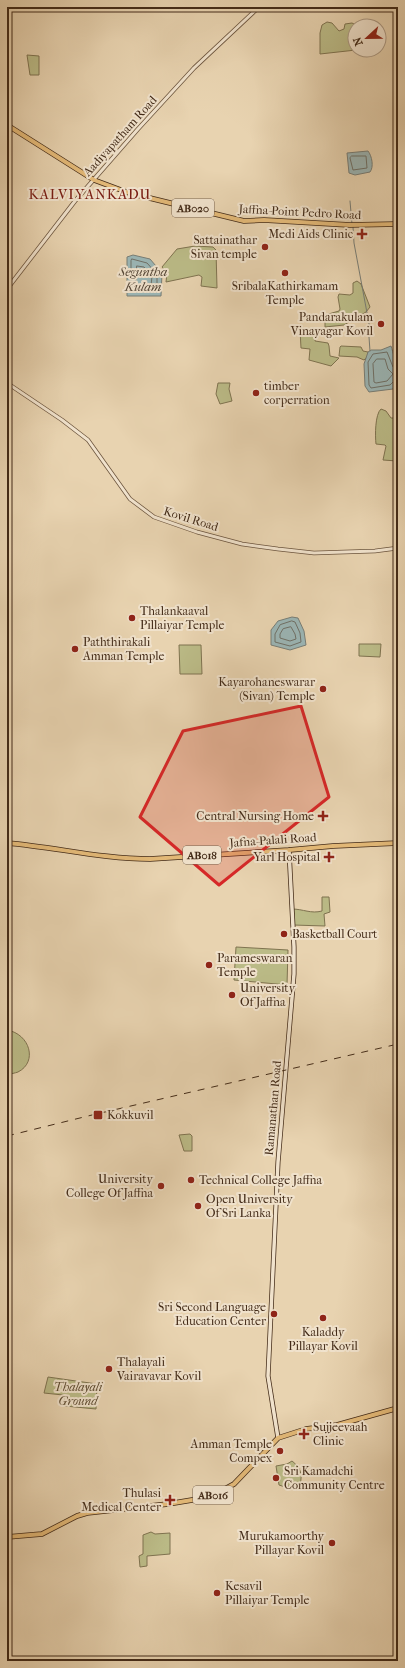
<svg xmlns="http://www.w3.org/2000/svg" width="405" height="1668" font-family="'IM FELL French Canon',serif">
	<style>
		.green { fill: #bbbb87; stroke: #7f7350 }
		.water { fill: #9bb6b6; stroke: #787e77 }
		.lines { fill: none; stroke-linecap: round; stroke-linejoin: round }
		.shore { stroke: #6f7067; stroke-width: 1 }
		.stream { stroke: #787e77; stroke-width: 1 }
		.tertiary-casing { stroke: #6c553e; stroke-width: 4.5 }
		.secondary-casing { stroke: #432b18; stroke-width: 5 }
		.primary-casing { stroke: #432b18; stroke-width: 5.5 }
		.tertiary { stroke: #f0e2cc; stroke-width: 3 }
		.secondary { stroke: #f0e2cc; stroke-width: 3.5 }
		.primary { stroke: #e4ba78; stroke-width: 4 }
		.rail { stroke: #432b18; stroke-width: 1; stroke-dasharray: 7 7; stroke-linecap: butt }
		.marked { fill: #d62828; fill-opacity: 0.2; stroke: #d62828; stroke-width: 3; stroke-linejoin: round }
		.poi-dot { fill: #8f2418; stroke: #f0e2cc; stroke-width: 1.5 }
		.labels { text-anchor: middle; dominant-baseline: central; stroke-width: 4; stroke-linejoin: round; paint-order: stroke }
		.shield { fill: #f0e2cc; stroke: #77624e; stroke-width: 1 }
		.shield-label { font-size: 11px; font-weight: bold; fill: #432b18 }
		.street-label { font-size: 12px; fill: #432b18; stroke: #f0e2cc }
		.poi-label { font-size: 12px; fill: #432b18; stroke: #f0e2cc; text-anchor: start }
		.park-label { font-size: 12px; font-style: italic; fill: #5b482e; stroke: #f0e2cc }
		.water-label { font-size: 13px; font-style: italic; fill: #554738; stroke: #f0e2cc }
		.quarter-label { font-size: 14px; letter-spacing: 1px; fill: #7a1f14; stroke: #f0e2cc }
	</style>
	<rect width="100%" height="100%" fill="#e8d3b0"/>
	<filter id="stains"><feTurbulence type="fractalNoise" baseFrequency=".005" numOctaves="4"/><feColorMatrix values="0 0 0 0 .2 0 0 0 0 .09 0 0 0 0 .02 0 0 0 .5 -.17"/></filter>
	<radialGradient id="worn" r=".72"><stop offset=".6" stop-color="#630" stop-opacity="0"/><stop offset="1" stop-color="#630" stop-opacity=".3"/></radialGradient>
	<!-- green -->
	<path class="green" d="M327 22 332 23 339 31 344 29 345 24 352 23 356 25V50L320 54V33L322 25Z
		M27 55 39 56V75H30Z
		M195 246 213 247 216 250 217 288 201 286 202 277 199 275 166 282 167 273 162 267 177 249Z
		M357 281 361 284 370 307 366 312 344 325 325 327V315L339 311 340 309 338 297 339 294 350 295 353 293V283Z
		M316 328 315 341 328 343 329 346 330 356 339 358 331 366 309 360 310 349 301 348 300 330Z
		M341 346 361 347 363 351 368 352V356L364 360 357 357 339 356 340 347Z
		M218 383H230L229 389 232 401 220 404 216 394Z
		M381 409 386 411 391 418H398L397 461 383 460 386 446 385 445 376 444C375 436 375 414 381 409Z
		M359 644H381L380 657 359 656Z
		M179 645H201L202 674H180Z
		M322 897H329L330 912 324 914 325 926 293 925 292 909C303 909 311 914 322 911Z
		M236 947 288 950 287 985 234 980Z
		M7 1030C30 1034 38 1062 18 1072 15 1073 11 1074 8 1074Z
		M190 1134 192 1136V1151H184L179 1135Z
		M48 1377 97 1384 96 1409 65 1406 63 1395 44 1393Z
		M292 1461C300 1467 303 1474 300 1484L285 1487 279 1485 276 1466 287 1464Z
		M151 1532 155 1534 170 1533V1554L147 1556V1566L140 1567 139 1556 143 1554V1535Z"/>
	<!-- water -->
	<path class="water" d="M368 151C372 156 374 167 370 172L355 175 349 173 347 153Z
		M133 255 150 259 162 273 161 296H127V257Z
		M391 346C395 360 402 375 393 389L369 392 365 386 364 364 368 352 371 350H381Z
		M292 617 298 618 304 631 306 645 290 650 271 645V630L278 621Z"/>
	<g class="lines">
		<!-- shore -->
		<path class="shore" d="M352 156H366L367 168 353 170 350 158Z
			M132 259 147 263 157 274V291H131V261Z
			M137 266 144 267 152 276 151 286H136Z
			M377 359H385L388 369 393 374 387 381 376 383 374 382 373 364Z
			M398 369 393 367 387 352 373 354 368 362 369 385 371 388 390 385 394 381 398 380
			M292 621 295 622 300 633 301 642 290 646 275 642V634L280 625Z
			M291 627 295 634 296 639 290 641 280 638V634L283 629Z"/>
		<!-- stream -->
		<path class="stream" d="M350 201 352 224
			M353 227 354 243 370 329 369 337 370 351"/>
		<defs>
			<path id="tertiary" d="M7 289 75 201 138 129 194 68 259 7
				M7 383 62 420 88 440 130 499 154 517 197 532 242 544 278 549 314 553 375 551 398 548"/>
			<path id="secondary" d="M278 1438 268 1376 278 1162 294 974V947L289 850"/>
			<path id="primary" d="M7 125 94 180 129 193 244 221 264 220 350 225 398 224
				M7 843C55 847 102 859 150 859L289 850 333 846 398 843
				M7 1537 42 1534 77 1516 87 1513 168 1504 204 1498 214 1495 234 1484 278 1438 306 1429 337 1425 398 1408"/>
		</defs>
		<!-- tertiary casing -->
		<use href="#tertiary" class="tertiary-casing"/>
		<!-- secondary casing -->
		<use href="#secondary" class="secondary-casing"/>
		<!-- primary casing -->
		<use href="#primary" class="primary-casing"/>
		<!-- tertiary -->
		<use href="#tertiary" class="tertiary"/>
		<!-- secondary -->
		<use href="#secondary" class="secondary"/>
		<!-- primary -->
		<use href="#primary" class="primary"/>
		<!-- rail -->
		<path class="rail" d="M7 1136 92 1115 398 1044"/>
	</g>
	<!-- marked area -->
	<path class="marked" d="M301 706 329 797 219 885 140 817 183 731Z"/>
	<!-- markers -->
	<g class="poi-dot">
		<path d="M360 228h4v4h4v4h-4v4h-4v-4h-4v-4h4z"/>
		<circle cx="265" cy="247" r="4"/>
		<circle cx="285" cy="273" r="4"/>
		<circle cx="381" cy="324" r="4"/>
		<circle cx="256" cy="393" r="4"/>
		<circle cx="132" cy="618" r="4"/>
		<circle cx="75" cy="649" r="4"/>
		<circle cx="323" cy="689" r="4"/>
		<path d="M321 810h4v4h4v4h-4v4h-4v-4h-4v-4h4z"/>
		<path d="M327 851h4v4h4v4h-4v4h-4v-4h-4v-4h4z"/>
		<circle cx="284" cy="934" r="4"/>
		<circle cx="209" cy="965" r="4"/>
		<circle cx="232" cy="995" r="4"/>
		<rect x="93" y="1110" width="10" height="10" rx="2"/>
		<circle cx="191" cy="1180" r="4"/>
		<circle cx="161" cy="1186" r="4"/>
		<circle cx="198" cy="1206" r="4"/>
		<circle cx="274" cy="1314" r="4"/>
		<circle cx="323" cy="1318" r="4"/>
		<circle cx="109" cy="1369" r="4"/>
		<path d="M302 1428h4v4h4v4h-4v4h-4v-4h-4v-4h4z"/>
		<circle cx="280" cy="1451" r="4"/>
		<circle cx="276" cy="1478" r="4"/>
		<path d="M168 1494h4v4h4v4h-4v4h-4v-4h-4v-4h4z"/>
		<circle cx="332" cy="1543" r="4"/>
		<circle cx="217" cy="1593" r="4"/>
	</g>
	<g class="labels">
		<!-- shield labels -->
		<g class="shield">
			<rect x="172" y="199" width="42" height="18" rx="3"/>
			<rect x="183" y="846" width="38" height="18" rx="3"/>
			<rect x="193" y="1486" width="40" height="18" rx="3"/>
		</g>
		<g class="shield-label">
			<text x="193" y="208">AB020</text>
			<text x="202" y="855">AB018</text>
			<text x="213" y="1495">AB016</text>
		</g>
		<!-- street labels -->
		<g class="street-label">
			<text transform="translate(120 136) rotate(-48)">Aadiyapatham Road</text>
			<text transform="translate(300 212) rotate(3)">Jaffna-Point Pedro Road</text>
			<text transform="translate(191 519) rotate(17)">Kovil Road</text>
			<text transform="translate(273 840) rotate(-4)">Jafna-Palali Road</text>
			<text transform="translate(273 1108) rotate(-85)">Ramanathan Road</text>
		</g>
		<!-- poi labels -->
		<g class="poi-label">
			<text x="353" y="234" text-anchor="end">Medi Aids Clinic</text>
			<text x="257" y="240" text-anchor="end">Sattainathar<tspan x="257" dy="14">Sivan temple</tspan></text>
			<text x="285" y="286" text-anchor="middle">SribalaKathirkamam<tspan x="285" dy="14">Temple</tspan></text>
			<text x="373" y="317" text-anchor="end">Pandarakulam<tspan x="373" dy="14">Vinayagar Kovil</tspan></text>
			<text x="264" y="386">timber<tspan x="264" dy="14">corperration</tspan></text>
			<text x="140" y="611">Thalankaaval<tspan x="140" dy="14">Pillaiyar Temple</tspan></text>
			<text x="83" y="642">Paththirakali<tspan x="83" dy="14">Amman Temple</tspan></text>
			<text x="315" y="682" text-anchor="end">Kayarohaneswarar<tspan x="315" dy="14">(Sivan) Temple</tspan></text>
			<text x="314" y="816" text-anchor="end">Central Nursing Home</text>
			<text x="320" y="857" text-anchor="end">Yarl Hospital</text>
			<text x="292" y="934">Basketball Court</text>
			<text x="217" y="958">Parameswaran<tspan x="217" dy="14">Temple</tspan></text>
			<text x="240" y="988">University<tspan x="240" dy="14">Of Jaffna</tspan></text>
			<text x="107" y="1115">Kokkuvil</text>
			<text x="153" y="1179" text-anchor="end">University<tspan x="153" dy="14">College Of Jaffna</tspan></text>
			<text x="199" y="1180">Technical College Jaffna</text>
			<text x="206" y="1199">Open University<tspan x="206" dy="14">Of Sri Lanka</tspan></text>
			<text x="266" y="1307" text-anchor="end">Sri Second Language<tspan x="266" dy="14">Education Center</tspan></text>
			<text x="323" y="1332" text-anchor="middle">Kaladdy<tspan x="323" dy="14">Pillayar Kovil</tspan></text>
			<text x="117" y="1362">Thalayali<tspan x="117" dy="14">Vairavavar Kovil</tspan></text>
			<text x="313" y="1427">Sujjeevaah<tspan x="313" dy="14">Clinic</tspan></text>
			<text x="272" y="1444" text-anchor="end">Amman Temple<tspan x="272" dy="14">Compex</tspan></text>
			<text x="284" y="1471">Sri Kamadchi<tspan x="284" dy="14">Community Centre</tspan></text>
			<text x="161" y="1493" text-anchor="end">Thulasi<tspan x="161" dy="14">Medical Center</tspan></text>
			<text x="324" y="1536" text-anchor="end">Murukamoorthy<tspan x="324" dy="14">Pillayar Kovil</tspan></text>
			<text x="225" y="1586">Kesavil<tspan x="225" dy="14">Pillaiyar Temple</tspan></text>
		</g>
		<!-- park labels -->
		<g class="park-label">
			<text x="78" y="1387">Thalayali<tspan x="78" dy="14">Ground</tspan></text>
		</g>
		<!-- water labels -->
		<g class="water-label">
			<text x="143" y="271">Seguntha<tspan x="143" dy="15">Kulam</tspan></text>
		</g>
		<!-- quarter labels -->
		<g class="quarter-label">
			<text x="90" y="194">KALVIYANKADU</text>
		</g>
	</g>
	<!-- margin -->
	<rect width="405" height="1668" fill="none" stroke="#e8d3b0" stroke-width="24"/>
	<rect x="8" y="8" width="389" height="1652" fill="none" stroke="#432b18" stroke-width="2"/>
	<rect x="12" y="12" width="381" height="1644" fill="none" stroke="#432b18"/>
	<!-- north arrow -->
	<g transform="translate(367 38) rotate(248)"><circle r="19" fill="#f0e2cc" stroke="#ab9984"/>
	<path d="M0-3L7 15L0 10L-7 15Z" fill="#8f2418"/>
	<text y="-6" font-size="11" font-weight="bold" text-anchor="middle" fill="#432b18">N</text>
	</g>
	<rect width="100%" height="100%" filter="url(#stains)"/>
	<rect width="100%" height="100%" fill="url(#worn)"/>
</svg>
